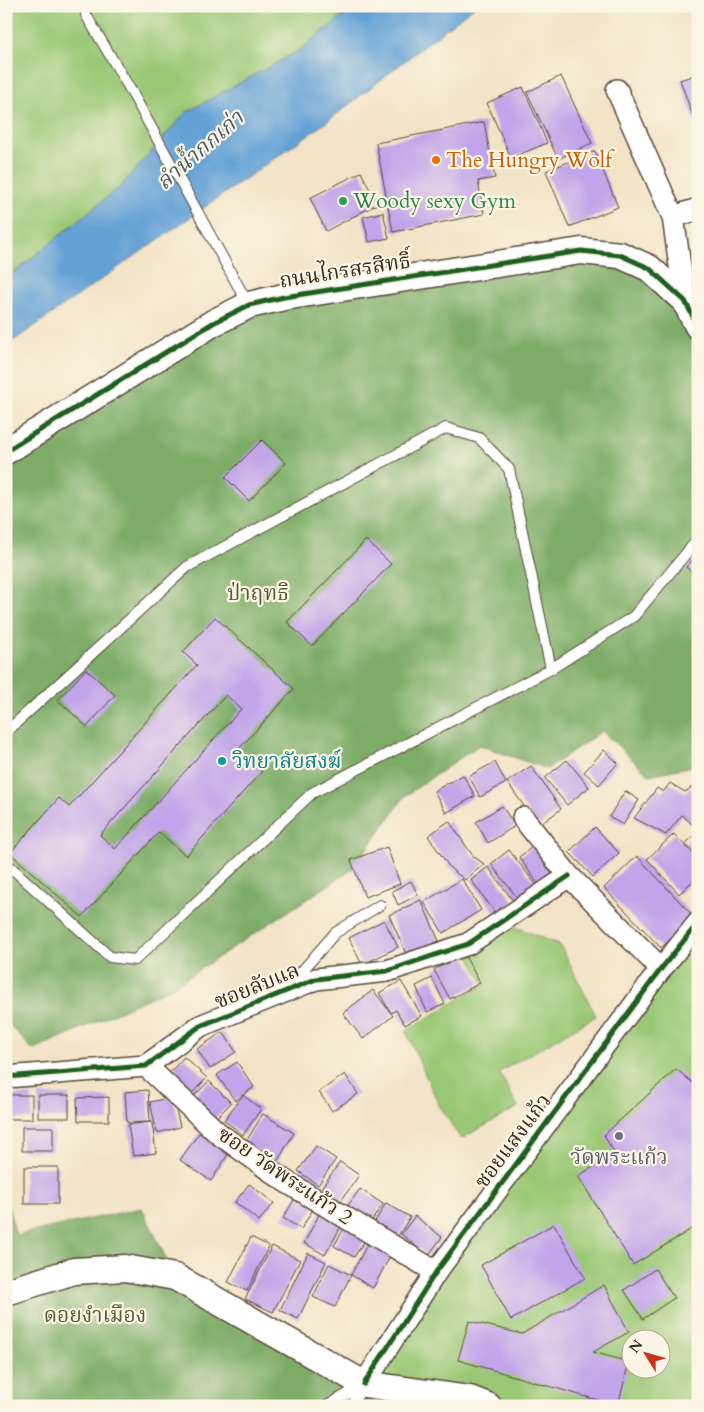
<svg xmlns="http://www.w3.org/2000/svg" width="704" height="1412" font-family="Cardo,'Noto Serif Thai',serif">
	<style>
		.green { fill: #9ac775; stroke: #6a784a; fill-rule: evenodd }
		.forest { fill: #7bac66; stroke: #5b6b42 }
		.water { fill: #63a1d5; stroke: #4f667a }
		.building { fill: #c1a4e9; fill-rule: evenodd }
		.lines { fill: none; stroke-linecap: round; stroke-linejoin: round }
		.service-casing { stroke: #564637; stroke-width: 12 }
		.minor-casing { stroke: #564637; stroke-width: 24 }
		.tertiary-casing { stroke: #564637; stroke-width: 29 }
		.service { stroke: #fff; stroke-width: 10 }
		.minor { stroke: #fff; stroke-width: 21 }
		.tertiary { stroke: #fff; stroke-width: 26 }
		.cycleway-casing { stroke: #fcf5e5; stroke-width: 8 }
		.cycleway { stroke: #1b5e20; stroke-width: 5 }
		.food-dot { fill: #e8710a; stroke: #fcf5e5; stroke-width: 2 }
		.leisure-dot { fill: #2e9e5b; stroke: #fcf5e5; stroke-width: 2 }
		.culture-dot { fill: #0f9aa8; stroke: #fcf5e5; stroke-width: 2 }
		.worship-dot { fill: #6b7280; stroke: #fcf5e5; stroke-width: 2 }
		.labels { text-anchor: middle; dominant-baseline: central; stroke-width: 4.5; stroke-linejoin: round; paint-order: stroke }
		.food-label { font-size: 21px; fill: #c56008; stroke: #fcf5e5; text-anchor: start }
		.leisure-label { font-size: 21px; fill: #27864d; stroke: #fcf5e5; text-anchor: start }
		.street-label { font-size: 21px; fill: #3b2a1e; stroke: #fcf5e5 }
		.park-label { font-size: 21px; fill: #585938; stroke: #fcf5e5 }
		.culture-label { font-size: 21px; fill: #0d838f; stroke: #fcf5e5; text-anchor: start }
		.worship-label { font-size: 21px; fill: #5b616d; stroke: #fcf5e5 }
		.water-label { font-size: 22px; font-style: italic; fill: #4b5a67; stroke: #fcf5e5 }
	</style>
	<rect width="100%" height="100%" fill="#fcf5e5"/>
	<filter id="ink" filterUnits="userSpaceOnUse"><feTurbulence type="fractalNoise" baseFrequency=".02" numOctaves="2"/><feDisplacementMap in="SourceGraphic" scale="10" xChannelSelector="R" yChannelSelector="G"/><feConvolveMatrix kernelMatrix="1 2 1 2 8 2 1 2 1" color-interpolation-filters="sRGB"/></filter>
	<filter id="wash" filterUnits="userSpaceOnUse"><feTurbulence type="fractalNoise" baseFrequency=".0096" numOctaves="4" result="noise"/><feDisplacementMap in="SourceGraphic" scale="20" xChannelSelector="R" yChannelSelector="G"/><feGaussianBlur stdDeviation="1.12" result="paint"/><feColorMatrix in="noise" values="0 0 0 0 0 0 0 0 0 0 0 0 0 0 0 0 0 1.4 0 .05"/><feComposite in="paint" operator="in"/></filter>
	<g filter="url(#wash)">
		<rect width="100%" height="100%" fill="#f2e3c6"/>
		<!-- green -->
		<path class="green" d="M6 6H356L298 51 185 113 121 186 6 279Z
			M511 925 560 945 596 1016 499 1072 518 1107 461 1139 439 1105 406 1031 484 984 468 954Z
			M698 932V1406H488L364 1384ZM632 1340H662V1370H632Z"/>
		<!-- forest -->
		<path class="forest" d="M620 255 698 326V765L649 775 602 731 547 769 479 745 405 796 353 869 171 988 33 1050 6 1021V454L249 305Z
			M6 1198 16 1235 142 1208 175 1277 338 1380 488 1406H6Z"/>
		<!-- water -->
		<path class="water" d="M356 6H475L328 121 6 346V279L121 186 185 113 298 51Z"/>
		<g id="blocks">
			<!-- building -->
			<path class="building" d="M698 74V128H697L680 80Z
				M561 76 592 143 558 159 527 92Z
				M523 87 547 143 511 158 487 103Z
				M484 122 495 178 478 181 484 214 393 232 376 143Z
				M595 151 618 207 569 227 546 171Z
				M361 172 377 204 326 231 310 198Z
				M383 212 389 238 369 242 363 217Z
				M262 440 286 463 249 501 225 477Z
				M366 540 391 564 312 646 287 622Z
				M698 554V577L686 567Z
				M215 617 294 689 238 750 262 771 186 856 159 832 82 917 10 853 59 798 69 807 197 665 183 652ZM226 695 241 709 115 849 100 835Z
				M86 669 115 695 87 727 58 700Z
				M604 750 618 763 599 785 584 772Z
				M567 760 589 787 567 805 545 778Z
				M495 762 506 783 480 797 469 776Z
				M531 766 561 809 538 826 507 782Z
				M463 775 475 796 446 813 434 791Z
				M670 783 685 792 695 785 698 789V827L696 828 682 815 666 835 634 818 657 788 663 792Z
				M625 791 639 800 623 825 609 817Z
				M502 806 515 826 488 843 476 822Z
				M449 821 473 856 484 864 465 880 450 868 428 836Z
				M595 827 619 853 593 877 569 852Z
				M698 832V856L685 844Z
				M674 834 698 859V876L679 894 647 859Z
				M536 844 555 872 538 884 519 857Z
				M387 847 400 884 365 897 351 860Z
				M509 850 537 886 519 900 491 864Z
				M637 856 694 917 661 948 604 888Z
				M488 867 514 902 497 915 471 880Z
				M462 879 481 910 443 933 424 902Z
				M411 881 418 895 398 905 392 891Z
				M421 900 439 941 407 956 389 915Z
				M384 920 398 947 362 965 349 938Z
				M464 954 480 983 450 999 434 970Z
				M432 978 445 1004 427 1012 416 986Z
				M401 981 422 1016 405 1025 396 1010 391 1013 379 993Z
				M373 990 393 1016 363 1039 343 1013Z
				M223 1032 236 1052 210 1069 197 1049Z
				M184 1057 207 1078 190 1095 168 1074Z
				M237 1062 254 1087 235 1101 217 1075Z
				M676 1069 698 1087V1225L633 1265 578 1176 615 1154 604 1135Z
				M345 1074 358 1094 332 1111 319 1092Z
				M209 1081 231 1103 214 1120 192 1098Z
				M148 1090 150 1122 127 1123 125 1092Z
				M6 1095H32V1119H6Z
				M38 1095H69V1118H38Z
				M243 1095 261 1109 243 1135 224 1120Z
				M109 1097V1121H78L77 1098Z
				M173 1097 180 1127 157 1133 150 1102Z
				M263 1114 294 1133 277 1162 245 1143Z
				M149 1122H152L156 1153 133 1156 128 1125Z
				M22 1127H53V1151H22Z
				M199 1133 229 1153 211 1181 180 1160Z
				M316 1146 336 1159 318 1185 298 1171Z
				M340 1162 359 1175 341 1201 322 1187Z
				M24 1167H58V1204H24Z
				M249 1184 274 1203 259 1221 235 1202Z
				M360 1189 383 1204 370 1223 347 1207Z
				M297 1195 315 1206 301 1229 283 1218Z
				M386 1203 410 1217 397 1238 374 1223Z
				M321 1211 343 1223 325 1255 304 1243Z
				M415 1216 442 1237 428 1256 401 1234Z
				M347 1223 368 1236 354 1257 334 1246Z
				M554 1224 585 1278 511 1320 481 1265Z
				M251 1237 269 1246 247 1291 228 1282Z
				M371 1237 394 1249 373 1288 351 1275Z
				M272 1246 300 1260 273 1312 245 1299Z
				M308 1253 326 1262 298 1319 280 1310Z
				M329 1264 351 1275 335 1307 313 1297Z
				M655 1269 674 1298 643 1319 624 1290Z
				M604 1285 629 1332 593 1352 629 1362 618 1406 458 1360 469 1321 522 1334Z"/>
		</g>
	</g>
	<g filter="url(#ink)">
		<use href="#blocks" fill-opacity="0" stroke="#564637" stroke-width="1"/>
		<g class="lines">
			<defs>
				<path id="service" d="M86 15 130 89 248 304
					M551 669 634 616 698 539
					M6 732 187 567 446 428 479 438 509 469 551 669 312 793 135 960 110 957 6 863
					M290 985 335 933 380 905
					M327 1406 363 1385
					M352 1406 363 1385"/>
				<path id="minor" d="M617 90 673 217 685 301
					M673 217 698 209
					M523 818 569 876 661 969
					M146 1066 219 1134 285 1181 436 1272
					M6 1077 146 1066 200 1026 316 979 387 971 468 944 569 876
					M364 1384 436 1272 661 969 698 923"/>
				<path id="tertiary" d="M6 451 213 323 249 305 284 297 581 251 620 255 649 268 685 301 698 326
					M6 1292 74 1271 125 1268 175 1277 364 1384 470 1399 488 1406"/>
			</defs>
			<!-- service casing -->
			<use href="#service" class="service-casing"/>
			<!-- minor casing -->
			<use href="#minor" class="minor-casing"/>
			<!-- tertiary casing -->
			<use href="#tertiary" class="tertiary-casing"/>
			<!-- service -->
			<use href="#service" class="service"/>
			<!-- minor -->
			<use href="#minor" class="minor"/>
			<!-- tertiary -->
			<use href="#tertiary" class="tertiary"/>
			<defs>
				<path id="cycleway" d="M6 451 213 323 249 305 284 297 581 251 620 255 649 268 685 301 698 326
					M6 1077 146 1066 200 1026 316 979 387 971 468 944 569 876
					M364 1384 436 1272 661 969 698 923"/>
			</defs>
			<!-- cycleway casing -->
			<use href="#cycleway" class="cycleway-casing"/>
			<!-- cycleway -->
			<use href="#cycleway" class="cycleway"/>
		</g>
	</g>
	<!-- markers -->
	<circle class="food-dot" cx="436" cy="160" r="5"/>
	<circle class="leisure-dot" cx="343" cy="201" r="5"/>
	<circle class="culture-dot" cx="222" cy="761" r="5"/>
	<circle class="worship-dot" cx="619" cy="1136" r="5"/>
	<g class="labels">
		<!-- food labels -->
		<g class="food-label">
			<text x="446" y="160">The Hungry Wolf</text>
		</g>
		<!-- leisure labels -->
		<g class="leisure-label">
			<text x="353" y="201">Woody sexy Gym</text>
		</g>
		<!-- street labels -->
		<g class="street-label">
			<text transform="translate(345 271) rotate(-9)">ถนนไกรสรสิทธิ์</text>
			<text transform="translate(257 986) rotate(-22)">ซอยลับแล</text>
			<text transform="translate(513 1141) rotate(-53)">ซอยแสงแก้ว</text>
			<text transform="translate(285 1176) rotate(34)">ซอย วัดพระแก้ว 2</text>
		</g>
		<!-- park labels -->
		<g class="park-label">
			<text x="258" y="593">ป่าฤทธิ</text>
			<text x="95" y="1315">ดอยงำเมือง</text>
		</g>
		<!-- culture labels -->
		<g class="culture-label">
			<text x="232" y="761">วิทยาลัยสงฆ์</text>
		</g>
		<!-- worship labels -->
		<g class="worship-label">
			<text x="619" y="1157">วัดพระแก้ว</text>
		</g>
		<!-- water labels -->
		<g class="water-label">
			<text transform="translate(200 150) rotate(-41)">ลำน้ำกกเก่า</text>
		</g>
	</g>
	<!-- margin -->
	<rect width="704" height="1412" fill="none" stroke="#fcf5e5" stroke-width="25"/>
	<!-- north arrow -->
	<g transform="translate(646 1354) rotate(307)"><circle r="24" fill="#fcf5e5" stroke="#afa495"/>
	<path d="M0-4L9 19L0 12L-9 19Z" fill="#c8321e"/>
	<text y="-8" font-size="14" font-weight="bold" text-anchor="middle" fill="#3b2a1e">N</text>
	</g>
</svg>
